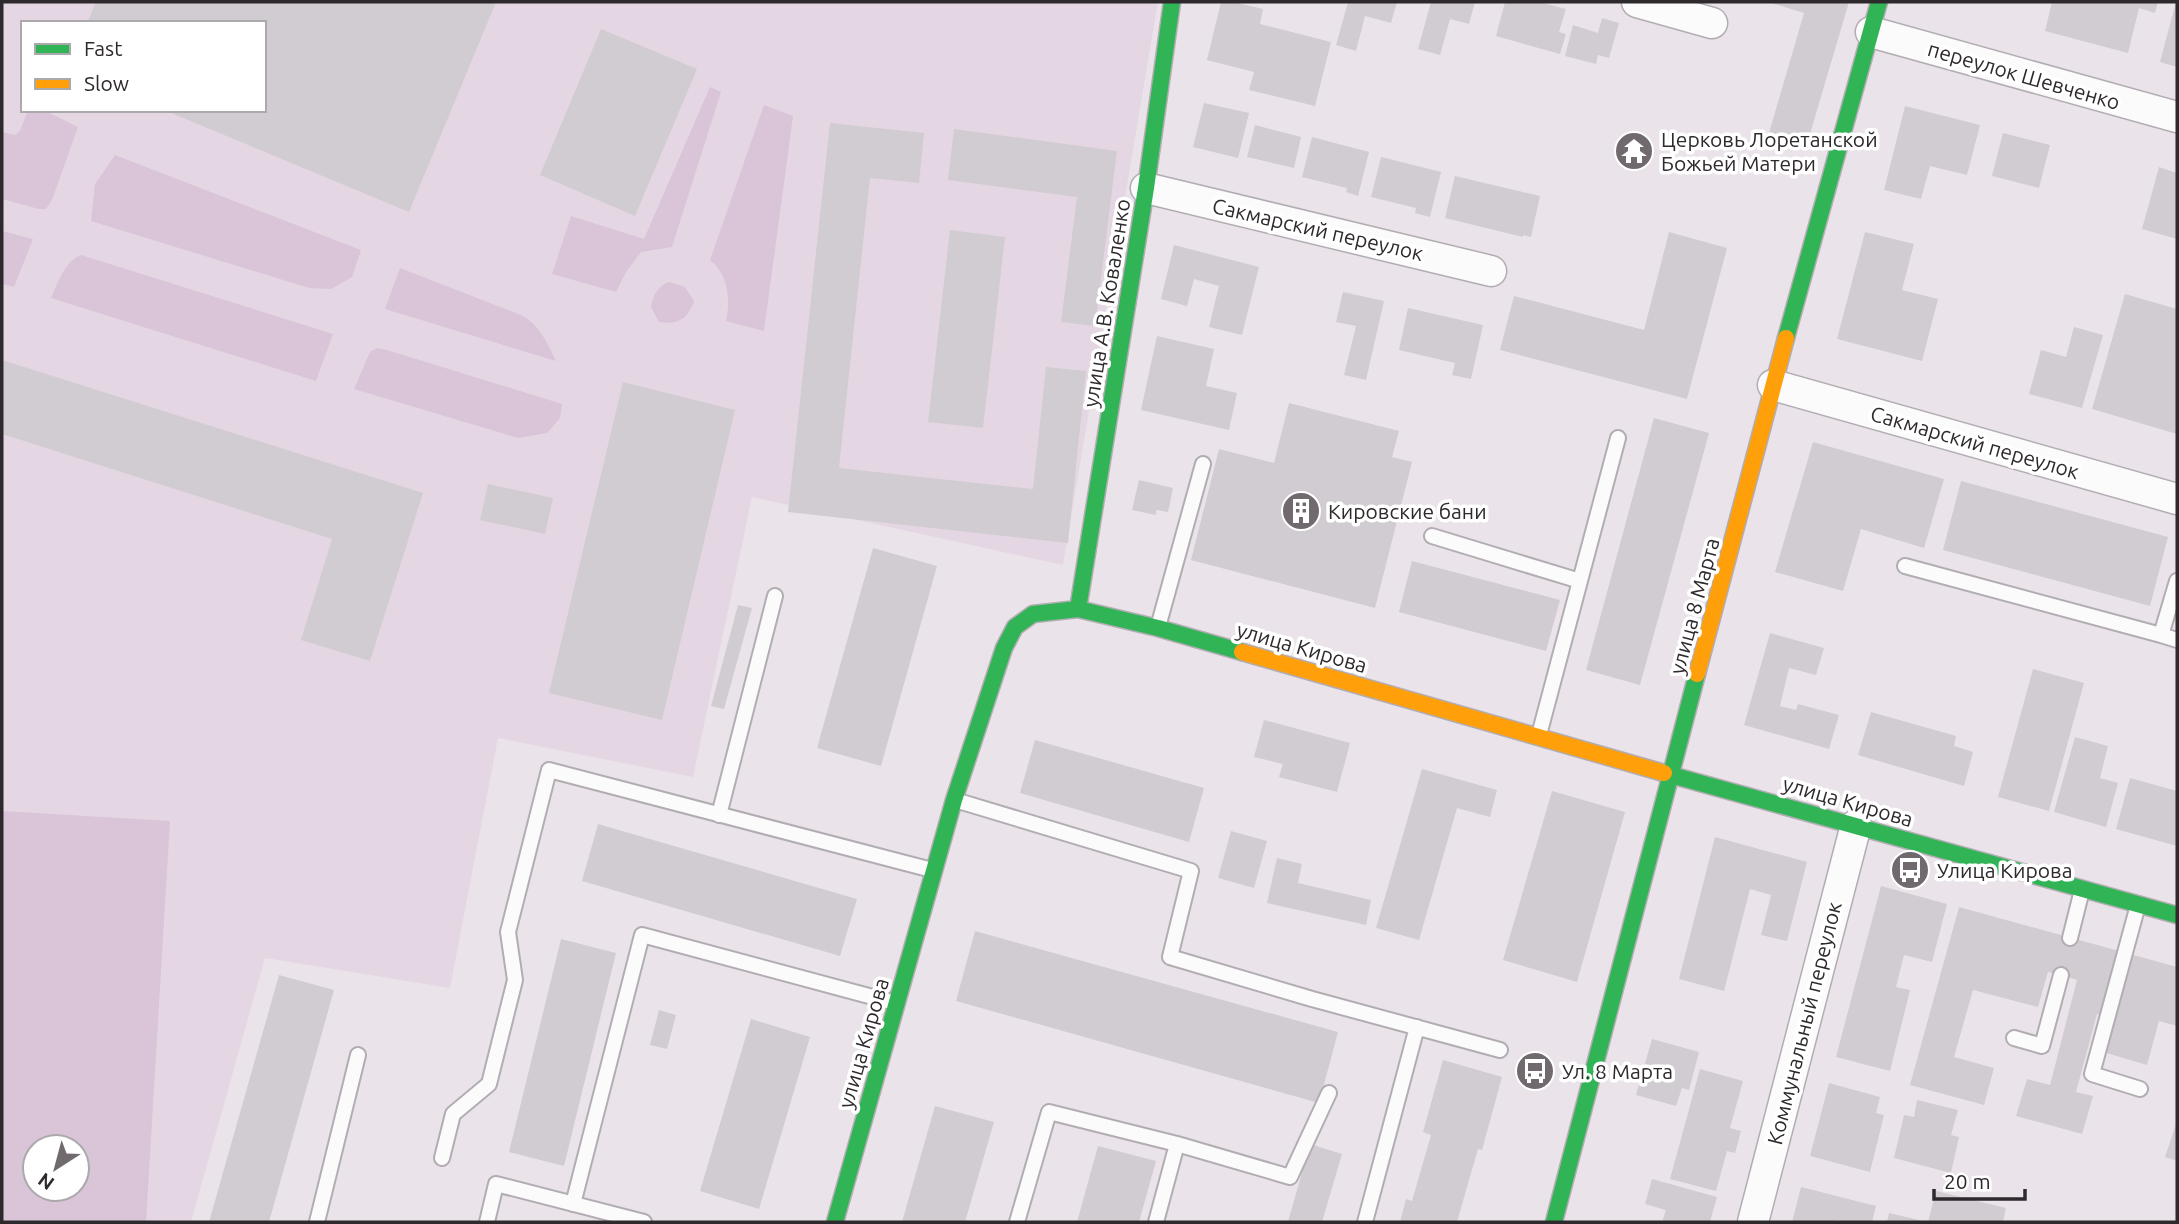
<svg xmlns="http://www.w3.org/2000/svg" width="2179" height="1224" font-family="Ubuntu,sans-serif">
	<style>
		.built { fill: #e4d7e3; fill-rule: evenodd }
		.green { fill: #d9c4d8; fill-rule: evenodd }
		.building { fill: #d1ccd1 }
		.lines { fill: none; stroke-linecap: round; stroke-linejoin: round }
		.lane-casing { stroke: #b2adb2; stroke-width: 18 }
		.street-casing { stroke: #b2adb2; stroke-width: 33 }
		.fast-casing { stroke: #b2adb2; stroke-width: 19 }
		.slow-casing { stroke: #b2adb2; stroke-width: 19 }
		.lane { stroke: #fcfbfc; stroke-width: 14 }
		.street { stroke: #fcfbfc; stroke-width: 30 }
		.fast { stroke: #30b455; stroke-width: 16 }
		.slow { stroke: #ff9f0a; stroke-width: 16 }
		.labels { text-anchor: middle; dominant-baseline: central; stroke-width: 7; stroke-linejoin: round; paint-order: stroke }
		.street-label { font-size: 21px; fill: #2e292d; stroke: #fff }
		.poi-label { font-size: 21px; fill: #2e292d; stroke: #fff; text-anchor: start }
	</style>
	<rect width="100%" height="100%" fill="#eae4ea"/>
	<!-- built -->
	<path class="built" d="M2 2H1158L1063 565 752 497 693 777 498 738 450 988 265 958 191 1222H2ZM23 23H264V110H23ZM35 1147H77V1189H35Z"/>
	<!-- green -->
	<path class="green" d="M710 87 721 92 672 247 641 252 626 272 616 292 552 274 571 216 644 239Z
		M764 105 793 116 764 331 726 321C731 299 728 274 710 260Z
		M28 110H43L78 127 52 200 46 209H39L2 199V132L15 135 20 131Z
		M115 155 361 250 352 277 331 289 309 288 91 221 95 184Z
		M2 231 33 239 14 287 2 284Z
		M81 255 333 334 316 381 51 298C58 283 64 262 81 255Z
		M400 268 521 315C539 324 548 344 556 361L385 309Z
		M669 282 685 287 694 301C688 319 678 325 659 322L651 307C653 296 657 286 669 282Z
		M377 348 387 350 562 404 560 418 547 433 518 438 354 389 370 352Z
		M2 811 170 821 146 1222H2ZM35 1147H77V1189H35Z"/>
	<!-- building -->
	<path class="building" d="M96 2H496L409 212 164 110H264V23H87Z
		M1221 2H1233L1263 9 1260 24 1331 42 1315 106 1249 90 1254 72 1207 60Z
		M1348 2H1397L1391 23 1365 16 1356 51 1336 45Z
		M1431 2H1475L1469 24 1450 19 1440 55 1418 49Z
		M1505 2H1539L1566 9 1559 32 1566 34 1560 54 1496 36Z
		M1768 2H1849L1807 144 1769 133 1804 13Z
		M2052 2H2158L2155 13 2139 8 2128 53 2045 31Z
		M2176 2H2177V67L2160 62Z
		M1602 18 1619 23 1609 58 1598 55 1596 64 1565 56 1573 25 1598 33Z
		M601 29 697 69 635 216 540 175Z
		M1204 103 1249 113 1238 158 1193 147Z
		M1905 106 1980 125 1967 175 1930 166 1921 199 1884 190Z
		M830 123 924 133 919 183 870 178 839 468 1033 489 1046 367 1086 371 1068 543 788 512Z
		M1255 125 1301 137 1294 168 1247 157Z
		M954 129 1117 151 1095 326 1061 322 1077 197 948 180Z
		M2003 133 2050 145 2039 188 1992 176Z
		M1312 137 1369 152 1358 196 1346 192 1347 188 1302 177Z
		M1381 157 1441 172 1430 217 1415 213 1416 208 1371 197Z
		M2159 167 2177 173V239L2142 229Z
		M1455 176 1540 196 1531 237 1523 235V237L1445 218Z
		M950 230 1005 237 983 428 928 422Z
		M1669 232 1727 248 1687 399 1500 350 1514 296 1644 330Z
		M1865 232 1914 244 1902 290 1938 299 1922 361 1837 339Z
		M1174 245 1259 267 1242 335 1209 327 1219 286 1194 279 1187 306 1161 299Z
		M1343 292 1384 301 1366 380 1344 375 1356 326 1336 322Z
		M2125 294 2177 309V434L2092 409Z
		M1408 308 1483 325 1471 379 1452 375 1455 363 1399 350Z
		M2074 327 2103 335 2082 408 2029 394 2041 350 2066 357Z
		M1157 336 1214 349 1206 386 1237 393 1229 430 1141 410Z
		M2 360 423 493 370 661 301 640 332 539 2 434Z
		M623 382 735 410 662 720 549 693Z
		M1289 403 1399 431 1392 457 1412 462 1375 608 1191 560 1219 449 1274 463Z
		M1654 418 1709 433 1640 685 1586 670Z
		M1813 442 1944 479 1924 548 1861 529 1843 591 1775 572Z
		M1139 480 1173 488 1168 512 1156 510V515L1132 510Z
		M1961 481 2168 537 2150 606 1943 550Z
		M488 484 553 498 545 534 480 520Z
		M873 548 937 566 881 766 817 748Z
		M1412 561 1560 600 1546 651 1399 612Z
		M738 605 752 608 724 709 711 706Z
		M1770 633 1824 648 1816 675 1789 668 1780 706 1796 710 1798 704 1839 715 1829 749 1744 725Z
		M2033 669 2084 683 2049 811 1998 797Z
		M1871 712 1956 736 1954 746 1973 752 1964 786 1858 755Z
		M1264 720 1350 743 1337 792 1279 777 1283 764 1254 757Z
		M2075 737 2108 746 2100 778 2118 783 2106 827 2054 812Z
		M1035 740 1204 788 1189 842 1020 793Z
		M1422 769 1497 790 1490 817 1457 808 1419 940 1376 928Z
		M2130 778 2177 791V846L2116 829Z
		M1552 791 1625 812 1577 982 1503 960Z
		M598 824 857 899 840 956 582 881Z
		M1231 831 1267 841 1254 888 1218 878Z
		M1715 837 1807 862 1787 941 1761 935 1771 895 1750 889 1724 991 1679 979Z
		M1277 858 1302 864 1298 883 1371 900 1366 925 1267 903Z
		M1881 886 1947 904 1932 962 1904 955 1896 987 1910 990 1890 1071 1836 1057Z
		M1959 907 2119 951 2101 1015 2097 1014 2076 1092 2093 1096 2082 1134 2016 1116 2027 1079 2050 1085 2077 980 2061 975 2048 972 2038 1007 1973 990 1954 1057 1994 1068 1984 1105 1910 1085Z
		M975 931 1338 1032 1319 1103 956 1001Z
		M561 939 616 953 564 1166 509 1152Z
		M2130 954 2177 967V1026L2159 1021 2147 1065 2103 1052Z
		M279 975 334 990 269 1222H209Z
		M659 1010 676 1015 667 1049 650 1045Z
		M751 1019 810 1037 759 1209 700 1191Z
		M1652 1039 1699 1052 1689 1090 1682 1088 1676 1106 1636 1095Z
		M1443 1060 1502 1077 1482 1150 1478 1149 1457 1222H1400L1406 1199 1412 1201 1431 1135 1423 1132Z
		M1700 1069 1743 1081 1730 1128 1741 1131 1735 1153 1727 1151 1716 1191 1670 1179Z
		M1829 1083 1880 1097 1876 1113 1884 1115 1870 1172 1810 1156Z
		M1917 1100 1958 1110 1951 1135 1959 1137 1951 1173 1894 1158 1904 1115 1914 1117Z
		M935 1106 994 1122 965 1222H902Z
		M2177 1121V1161L2165 1157Z
		M1310 1144 1342 1154 1322 1222H1288Z
		M1098 1146 1156 1161 1139 1222H1077Z
		M1652 1179 1717 1197 1710 1222H1662L1666 1210 1645 1204Z
		M1801 1187 1876 1206 1872 1222H1846L1836 1220 1835 1222H1792Z
		M1936 1191 2006 1208 2003 1222H1928Z
		M1889 1213 1923 1221V1222H1887Z"/>
	<g class="lines">
		<defs>
			<path id="lane" d="M1432 536 1580 581
				M1905 566 2161 635 2177 581
				M1158 627 1203 464
				M2161 635 2177 640
				M1539 735 1618 438
				M955 800 1191 871 1170 957 1312 999 1500 1050
				M719 815 775 596
				M2138 905 2092 1074 2140 1089
				M2070 938 2082 890
				M2014 1038 2042 1046 2061 975
				M442 1158 453 1114 489 1084 515 980 508 932 549 770 932 870
				M573 1204 642 935 895 1003
				M317 1222 358 1055
				M487 1222 496 1184 644 1222
				M1017 1222 1049 1112 1177 1144 1290 1177 1329 1093
				M1156 1222 1177 1144
				M1365 1222 1417 1027"/>
			<path id="street" d="M1637 2 1712 23
				M1871 32 2177 117
				M1146 188 1491 271
				M1773 385 2177 499
				M1753 1222 1856 825"/>
			<path id="fast" d="M1786 338 1879 2
				M1078 609 1146 188 1172 2
				M1664 773 2177 915
				M835 1222 954 800 1004 648 1015 627 1033 614 1078 609 1158 628 1242 652
				M1554 1222 1697 674"/>
			<path id="slow" d="M1242 652 1664 773
				M1697 674 1786 338"/>
		</defs>
		<!-- lane casing -->
		<use href="#lane" class="lane-casing"/>
		<!-- street casing -->
		<use href="#street" class="street-casing"/>
		<!-- fast casing -->
		<use href="#fast" class="fast-casing"/>
		<!-- slow casing -->
		<use href="#slow" class="slow-casing"/>
		<!-- lane -->
		<use href="#lane" class="lane"/>
		<!-- street -->
		<use href="#street" class="street"/>
		<!-- fast -->
		<use href="#fast" class="fast"/>
		<!-- slow -->
		<use href="#slow" class="slow"/>
	</g>
	<!-- icons -->
	<defs>
		<symbol id="temple-disc" viewBox="-11 -11 22 22"><circle r="9.5" fill="#706a6f" stroke="#fff"/><path d="M0-6L5-2H3V0L6.5 2.5H4V6H1.5V3h-3V6H-4V2.5H-6.5L-3 0V-2H-5Z" fill="#fff"/></symbol>
		<symbol id="building-disc" viewBox="-11 -11 22 22"><circle r="9.5" fill="#706a6f" stroke="#fff"/><path d="M-4-6H4V6H1V3H-1V6H-4ZM-2.5-4.3h1.7v1.8h-1.7ZM.8-4.3h1.7v1.8H.8ZM-2.5-1h1.7V.8h-1.7ZM.8-1h1.7V.8H.8Z" fill="#fff"/></symbol>
		<symbol id="bus-disc" viewBox="-11 -11 22 22"><circle r="9.5" fill="#706a6f" stroke="#fff"/><path d="M-5-6H5V4H4V6H2V4H-2V6H-4V4H-5ZM-3.5-4V0h7V-4ZM-3.5 1.2v1.5H-2V1.2ZM2 1.2v1.5H3.5V1.2Z" fill="#fff"/></symbol>
	</defs>
	<g fill-rule="evenodd">
		<use href="#temple-disc" x="1612" y="129" width="44" height="44"/>
		<use href="#building-disc" x="1279" y="489" width="44" height="44"/>
		<use href="#bus-disc" x="1888" y="848" width="44" height="44"/>
		<use href="#bus-disc" x="1513" y="1049" width="44" height="44"/>
	</g>
	<g class="labels">
		<!-- street labels -->
		<g class="street-label">
			<text transform="translate(2024 75) rotate(16)">переулок Шевченко</text>
			<text transform="translate(1318 229) rotate(13)">Сакмарский переулок</text>
			<text transform="translate(1106 303) rotate(-81)">улица А.В. Коваленко</text>
			<text transform="translate(1975 442) rotate(16)">Сакмарский переулок</text>
			<text transform="translate(1694 606) rotate(-75)">улица 8 Марта</text>
			<text transform="translate(1302 647) rotate(16)">улица Кирова</text>
			<text transform="translate(1848 801) rotate(16)">улица Кирова</text>
			<text transform="translate(1804 1023) rotate(-76)">Коммунальный переулок</text>
			<text transform="translate(863 1043) rotate(-74)">улица Кирова</text>
		</g>
		<!-- poi labels -->
		<g class="poi-label">
			<text x="1661" y="139">Церковь Лоретанской<tspan x="1661" dy="24">Божьей Матери</tspan></text>
			<text x="1328" y="511">Кировские бани</text>
			<text x="1937" y="870">Улица Кирова</text>
			<text x="1562" y="1071">Ул. 8 Марта</text>
		</g>
	</g>
	<!-- border -->
	<rect width="2179" height="1224" fill="none" stroke="#2e292d" stroke-width="7"/>
	<!-- legend -->
	<rect x="21" y="21" width="245" height="91" fill="#ffffff" stroke="#aba9ab" stroke-width="2"/>
	<rect x="35" y="44" width="35" height="10" fill="#30b455" stroke="#aba9ab" stroke-width="2"/>
	<text x="84" y="56" font-size="21" fill="#2e292d">Fast</text>
	<rect x="35" y="79" width="35" height="10" fill="#ff9f0a" stroke="#aba9ab" stroke-width="2"/>
	<text x="84" y="91" font-size="21" fill="#2e292d">Slow</text>
	<!-- north arrow -->
	<g transform="translate(56 1168) rotate(216)"><circle r="33" fill="#ffffff" stroke="#aba9ab" stroke-width="2"/>
	<path d="M0-5L12 26L0 18L-12 26Z" fill="#706a6f"/>
	<text y="-10" font-size="19" font-weight="bold" text-anchor="middle" fill="#2e292d">N</text>
	</g>
	<!-- scale -->
	<path d="M1934 1189v10h91v-10" fill="none" stroke="#2e292d" stroke-width="3.5"/>
	<text x="1944" y="1189" font-size="21" fill="#2e292d" stroke="#ffffff" stroke-width="5" paint-order="stroke">20 m</text>
</svg>
